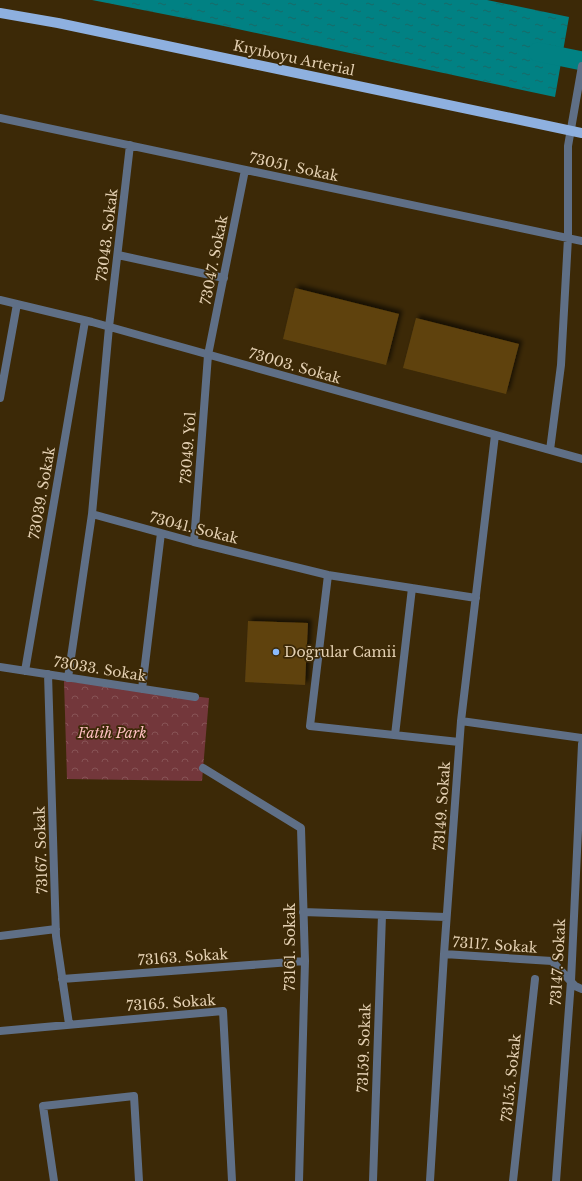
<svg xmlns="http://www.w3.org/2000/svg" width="582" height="1181" font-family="'Libre Baskerville',serif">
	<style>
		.park { fill: url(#park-crowns) }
		.water { fill: url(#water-ripples) }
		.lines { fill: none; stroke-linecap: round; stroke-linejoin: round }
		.canal { stroke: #018183; stroke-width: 19 }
		.building { fill: #5e4210; filter: url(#shadow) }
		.street { stroke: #5f6f86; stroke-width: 8 }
		.primary { stroke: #8eb0df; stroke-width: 10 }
		.poi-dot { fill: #8abafc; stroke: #3c2907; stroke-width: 1.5 }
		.labels { text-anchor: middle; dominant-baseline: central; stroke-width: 3.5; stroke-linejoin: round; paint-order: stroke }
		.street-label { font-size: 14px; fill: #e4d0b2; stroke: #3c2907 }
		.poi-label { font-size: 14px; fill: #e4d0b2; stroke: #3c2907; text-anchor: start }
		.park-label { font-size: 14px; font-style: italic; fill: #ffbfc1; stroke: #3c2907 }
	</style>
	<defs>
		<pattern id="park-crowns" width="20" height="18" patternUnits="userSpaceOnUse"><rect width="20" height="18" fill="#73373b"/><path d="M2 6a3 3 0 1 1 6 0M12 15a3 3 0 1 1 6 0" fill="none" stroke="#875355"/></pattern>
		<pattern id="water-ripples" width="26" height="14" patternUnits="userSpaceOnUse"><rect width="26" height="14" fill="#018183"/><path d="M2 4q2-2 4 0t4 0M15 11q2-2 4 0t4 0" fill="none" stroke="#186a68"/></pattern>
		<filter id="shadow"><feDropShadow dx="3.5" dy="-3.5" stdDeviation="2" flood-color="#0009"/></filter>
	</defs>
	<rect width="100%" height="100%" fill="#3c2907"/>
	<!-- park -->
	<path class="park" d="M64 681 209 698 202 781 67 779Z"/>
	<!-- water -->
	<path class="water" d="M92 0H487L569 17 555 97 219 25Z"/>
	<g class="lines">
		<!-- canal -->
		<path class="canal" d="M538 52 582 61"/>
	</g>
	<!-- building -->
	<path class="building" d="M295 288 399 314 386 365 283 339Z
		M416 318 519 344 506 394 403 368Z
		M248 621 308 623 305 685 245 682Z"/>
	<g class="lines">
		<!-- street -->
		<path class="street" d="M0 118 582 241
			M130 145 109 327 92 514 194 542 328 575 476 598
			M118 255 224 278
			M0 300 92 322 582 459
			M0 398 17 304
			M550 450 561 365 568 238V146L582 66
			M194 542 208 355 245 170
			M328 575 310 726 459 742
			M0 667 195 697
			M25 671 85 321
			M48 674 56 936 69 1024
			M68 678 92 514
			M142 689 161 533
			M461 721 582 738
			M395 735 412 588
			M203 768 301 828 305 961 299 1181
			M303 912 446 917
			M0 936 56 929
			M444 954 552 961 575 986 582 989
			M62 979 305 961
			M0 1031 223 1011 232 1181
			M54 1181 43 1106 134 1096 139 1181
			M373 1181 382 915
			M430 1181 444 954 461 721 495 435
			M513 1181 535 979
			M556 1181 571 981 582 744"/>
		<!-- primary -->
		<path class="primary" d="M0 13 58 23 582 133"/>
	</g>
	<!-- markers -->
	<circle class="poi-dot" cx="276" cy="652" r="4"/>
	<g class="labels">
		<!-- street labels -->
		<g class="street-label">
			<text transform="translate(294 58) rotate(12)">Kıyıboyu Arterial</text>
			<text transform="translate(294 167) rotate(12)">73051. Sokak</text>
			<text transform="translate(107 235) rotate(-83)">73043. Sokak</text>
			<text transform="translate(214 260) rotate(-79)">73047. Sokak</text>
			<text transform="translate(295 366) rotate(16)">73003. Sokak</text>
			<text transform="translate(188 448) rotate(-86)">73049. Yol</text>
			<text transform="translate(42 493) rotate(-80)">73039. Sokak</text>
			<text transform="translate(194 528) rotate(14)">73041. Sokak</text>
			<text transform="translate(100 669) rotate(9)">73033. Sokak</text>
			<text transform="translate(442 806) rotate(-86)">73149. Sokak</text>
			<text transform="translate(41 850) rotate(-92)">73167. Sokak</text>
			<text transform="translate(495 945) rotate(4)">73117. Sokak</text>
			<text transform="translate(290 947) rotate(-90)">73161. Sokak</text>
			<text transform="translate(183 957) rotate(-4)">73163. Sokak</text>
			<text transform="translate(558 962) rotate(-87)">73147. Sokak</text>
			<text transform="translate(171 1003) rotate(-4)">73165. Sokak</text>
			<text transform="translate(364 1048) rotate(-88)">73159. Sokak</text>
			<text transform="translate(511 1078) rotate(-84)">73155. Sokak</text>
		</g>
		<!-- poi labels -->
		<g class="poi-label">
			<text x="284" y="652">Doğrular Camii</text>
		</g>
		<!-- park labels -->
		<g class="park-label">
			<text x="112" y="733">Fatih Park</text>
		</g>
	</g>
</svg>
